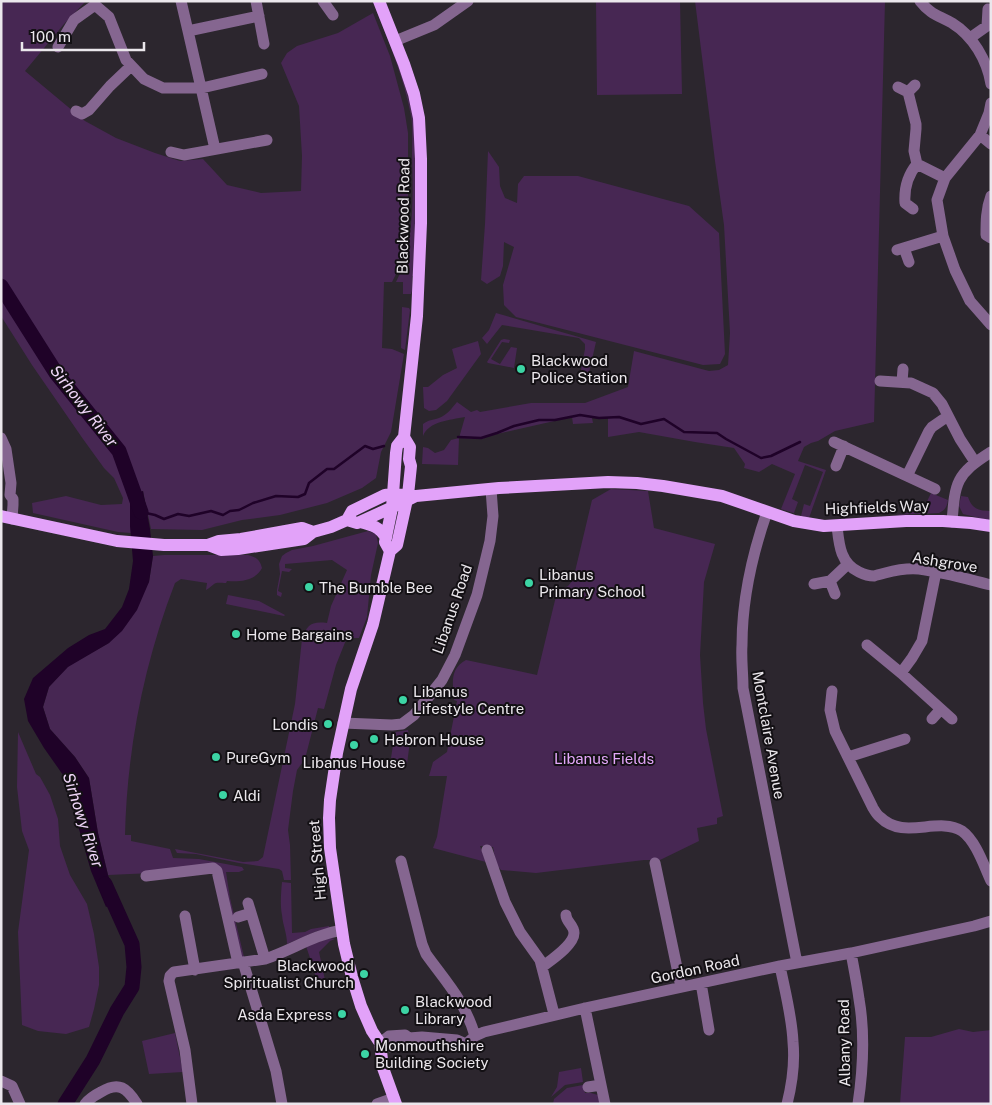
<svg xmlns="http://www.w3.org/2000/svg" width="992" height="1105" font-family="'Public Sans',sans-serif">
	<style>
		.green { fill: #472753 }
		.water { fill: #1f0228 }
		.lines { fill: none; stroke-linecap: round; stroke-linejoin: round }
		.stream { stroke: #1f0228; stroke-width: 2.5 }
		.river { stroke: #1f0228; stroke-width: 15 }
		.minor { stroke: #856690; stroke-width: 11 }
		.major { stroke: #e2a2f9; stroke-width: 12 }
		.poi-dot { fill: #3cd4a4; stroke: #131014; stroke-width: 2 }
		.labels { text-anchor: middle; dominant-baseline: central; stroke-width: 4; stroke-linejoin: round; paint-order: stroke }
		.street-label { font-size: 15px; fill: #ebe7ec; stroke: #131014 }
		.poi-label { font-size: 15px; fill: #ebe7ec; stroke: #131014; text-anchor: start }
		.park-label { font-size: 15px; fill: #e4a7fa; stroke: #131014 }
		.water-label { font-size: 16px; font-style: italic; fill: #eed5f7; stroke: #131014 }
	</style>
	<rect width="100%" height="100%" fill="#2c262e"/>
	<!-- green -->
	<path class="green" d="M1 1H86L64 24 25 71 85 121 116 138 155 153 180 161 203 159 227 185 261 193 301 191 302 156 299 106 281 63 287 53 297 46 338 33 373 13 390 56 404 108 408 133V205L405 250 398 270 392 282H384L382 348 392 349 404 354 391 432 381 452 376 478 362 488 327 503 280 515 242 520 202 530 151 529 143 491 130 495 131 533 118 532 33 513 32 503 66 496 101 505 122 504 123 498 114 478 104 468 83 439 32 365 1 316Z
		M596 1H680L682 94 597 95Z
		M695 1H885L874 422 835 431 818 441 811 443 804 447 798 461 826 470 809 518 801 516 804 504 810 506 823 472 805 465 792 499 798 502 794 513H793L781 509 795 474 772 464 759 472 744 468 745 464 734 448 695 442 639 432 608 437V417L592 418 593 423 573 424 572 417 488 436 482 439 459 438 458 465 422 464 423 447 428 448 435 453 444 450 451 440 459 438 465 417C450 420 429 421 423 436V424C428 420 433 420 439 418 447 415 452 408 457 402L471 412 477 410 480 412 531 403H585L628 387 634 351 709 371 719 370 728 365 730 333 724 225 715 161Z
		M377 9 399 63 414 119 416 160 415 276H412V291L411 294H403V282H396C415 245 413 195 412 154 412 141 413 128 411 116 404 79 390 44 376 10Z
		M488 151 499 167 500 186 505 198 517 203 518 184 524 176H578L689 206 719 233 725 354 720 364 703 365 516 317 504 305 503 285 514 247 504 242 503 266 500 276 487 284 481 280 485 224Z
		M402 307 409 308 410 310 405 350 401 348Z
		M496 313 596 342 588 377 580 375 585 349V344L579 338 502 325 487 344 482 338 489 330Z
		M504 339 510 340 509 343 502 342 491 359 500 364 511 347 517 348 514 368 488 363 487 362 501 340Z
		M478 341 481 354 447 401 436 410 429 411 424 408 423 387H428L443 375 457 368 452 349Z
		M611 489 648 491 654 528 715 544 704 582 700 655 703 703 706 729 723 816 717 818V824L697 828 699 841 660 860H644L536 873 501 870 496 864 493 847 480 846 486 862 433 848 437 837 447 776H429L433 762 447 752 457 701 454 700C453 684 449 669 466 660L537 675 557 592 568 586 573 580 592 500Z
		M931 493 948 500C947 507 945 510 939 513L896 515 923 510Z
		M961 496 968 497C972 509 979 511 991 511V521L963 514 959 506Z
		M368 531 376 534 378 543 371 575 367 617 359 638H354L353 639 349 638 346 640 336 665 324 709 318 708 305 759 297 770 293 791 288 830 290 845 291 880H284L282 871 279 869 239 863 196 854 177 853 175 849 243 862 258 861 263 857 295 704 302 639C307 625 311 621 327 623L331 606 347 570 332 560 285 564V568L292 569 289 572 282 571 278 591 282 593 281 597 277 595V590L280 574 279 564 282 556 286 553 292 550 313 546Z
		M164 555H248C256 557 260 560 262 568 255 581 240 582 227 581L226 583C212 582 217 583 206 590L207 583 181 579 175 583C144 663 127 749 125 835H131V841L170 849 173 858 199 859 242 867 244 870 239 872H226L230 898 244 957H242L219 870 108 875 98 833 89 778 75 757 50 729 43 707 49 687 68 666 109 643 149 582 153 556Z
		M228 595 259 601 285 615 284 616 226 604Z
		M408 730 410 741 407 764 394 762 391 758 395 732Z
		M18 732 36 774 40 777 50 795 58 819 60 846 70 875 87 904 94 934 99 967V985L94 1009 89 1027 66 1034 38 1031 22 1025 18 932 29 850 22 831 17 787Z
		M282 882 291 883 292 933 305 932 311 929 329 926 330 930 317 931 287 944C287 933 283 926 282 915 280 905 281 893 282 882Z
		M331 938 335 939 330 941 319 952 325 980 317 981 312 964 306 946Z
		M959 1029 973 1032 991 1030V1104H900L905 1037H931Z
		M175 1033 183 1072 149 1074 142 1041Z
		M581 1068 583 1082 565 1085 551 1097 557 1087 559 1072Z
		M583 1085 585 1093H591L598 1095 600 1103 594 1104H553L554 1099 567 1088Z"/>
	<!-- water -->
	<path class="water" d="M143 491 150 529 153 556 149 582 137 610 122 631 109 643 68 667 49 687 43 707 50 729 75 757 89 778 98 833 108 875 118 900 106 907 91 871 77 822 75 792 44 748 28 721 24 699 33 678 68 648 89 635 105 629 122 607 129 589 133 561 130 526V495Z"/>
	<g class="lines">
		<!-- stream -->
		<path class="stream" d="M458 437 481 438 497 433 514 426 539 420H555L580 415 599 418 619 417 641 424 664 419 684 432 717 433 726 439 761 458 771 456 800 442
			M146 513 155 515 164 519 178 514 189 516 211 511 223 515 230 511 239 510 253 503 276 496 298 497 305 494 309 483 327 469H334L365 446 373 449 384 446"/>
		<!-- river -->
		<path class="river" d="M1 286 56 373 119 451 141 512
			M65 1104 93 1060 117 1011 132 987 134 967 132 944 105 884"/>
		<!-- minor -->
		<path class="minor" d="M181 1 188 31
			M256 1 264 44
			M323 1 333 15
			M920 1C931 15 938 15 952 23 973 36 987 60 991 84
			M970 38 987 26 988 9
			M395 41 434 25 468 1
			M58 47 74 20 95 5 109 17 126 60 144 79 163 88H202L262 74
			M898 87 908 92 915 85
			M908 92 916 124V129L914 151 917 164C907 176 904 188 905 203L913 209
			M991 103 989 113 980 135 945 178 937 200 943 236 955 270 970 301 991 325
			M76 111 82 114 89 110 110 86 131 66
			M980 135 991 144
			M215 149 188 31 259 16
			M171 152 184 155 267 140
			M917 164 945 178
			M991 196C986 209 986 222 986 235L991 238
			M904 248 909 262
			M897 250 943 236
			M880 381 911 383 933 393 942 404 960 439 975 462
			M902 382 903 369
			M1 438 6 449 11 483 10 495 13 499V505L12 519
			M834 442 907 476 929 431 932 427 948 416
			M836 466 844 446
			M907 476 935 489
			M767 512C752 555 742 599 742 645 741 659 743 673 743 688L797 963
			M952 522C955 482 956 474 991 452
			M837 526C839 544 840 563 859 572 863 574 868 576 874 576 877 575 881 574 885 573 896 570 908 568 919 569 943 572 967 579 991 585
			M830 581 835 594
			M814 584 830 581 848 564
			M867 645 901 673 952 719
			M901 673 912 658 922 641 936 572
			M832 691 830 710 835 731 873 808C875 811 877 815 880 817 904 841 937 816 962 831 976 841 984 866 991 881
			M932 719 941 709
			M343 723 392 725 402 724 414 715 442 680 455 655 477 595 490 541 493 516 491 489
			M848 757 905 739
			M487 850 505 902 520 932 540 960 554 1014
			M401 861 422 944 426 954C446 982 465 1001 475 1036
			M655 863 681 987
			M146 876 213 868 217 871 238 963
			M248 903 265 959
			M185 916 195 970
			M238 917 251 913
			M851 953C854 969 857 984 859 999 865 1033 863 1070 858 1104
			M243 962 276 1071 282 1104
			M780 966C785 991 792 1017 793 1042 795 1063 792 1084 787 1104
			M542 967C551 960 574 945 574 933 574 925 566 922 566 915
			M701 983 709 1030
			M585 1008 605 1104
			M380 1043 389 1036 405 1035 409 1038 422 1037 457 1040 466 1044 475 1036 484 1032 585 1008 780 966 851 953 974 926 991 921
			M380 1043 390 1047 407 1041 409 1038
			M1 1081 12 1086 20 1104
			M588 1087 601 1085
			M85 1104C90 1098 95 1095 101 1092 119 1081 127 1088 137 1104
			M192 1104 185 1050 169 981 170 976 174 972 265 959C292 950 313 935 342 930
			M377 1104 394 1098"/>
		<!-- major -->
		<path class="major" d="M379 1 404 64 414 94 419 118 421 159V223L417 316 404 437 397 446 396 453 392 508 385 542 390 551 373 624 351 689 337 753 330 800 329 818 330 848 344 944 352 977 361 1006 372 1031 380 1043 383 1068 396 1104
			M1 516 117 541 164 545H208L221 550 238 549 304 539 313 532 331 527 347 520 357 523 360 522 406 501 416 496
			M347 520 352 511 385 495 392 494 416 496 499 488 608 482 637 483 663 486 722 496 794 521 824 526 906 521H943L971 523 991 526
			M360 522C372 525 380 527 386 538
			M208 545 219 541 241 539 302 528 313 532
			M390 551 397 545 408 495 411 466 409 459 410 447 404 437"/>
	</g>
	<!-- markers -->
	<g class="poi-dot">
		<circle cx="521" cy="369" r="5"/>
		<circle cx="529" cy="583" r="5"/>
		<circle cx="309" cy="587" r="5"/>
		<circle cx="236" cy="634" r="5"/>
		<circle cx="403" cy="700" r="5"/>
		<circle cx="328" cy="724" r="5"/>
		<circle cx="374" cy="739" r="5"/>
		<circle cx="354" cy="745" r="5"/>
		<circle cx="216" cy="757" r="5"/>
		<circle cx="223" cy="795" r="5"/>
		<circle cx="364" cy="974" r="5"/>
		<circle cx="405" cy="1010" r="5"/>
		<circle cx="342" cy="1014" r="5"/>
		<circle cx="365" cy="1054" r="5"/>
	</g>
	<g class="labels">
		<!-- street labels -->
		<g class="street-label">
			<text transform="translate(403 216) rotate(-89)">Blackwood Road</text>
			<text transform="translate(877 507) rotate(-2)">Highfields Way</text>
			<text transform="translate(945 562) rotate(9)">Ashgrove</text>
			<text transform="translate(452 609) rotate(-71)">Libanus Road</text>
			<text transform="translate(769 735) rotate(80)">Montclaire Avenue</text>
			<text transform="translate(317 860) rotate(-95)">High Street</text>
			<text transform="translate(695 969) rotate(-12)">Gordon Road</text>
			<text transform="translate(844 1043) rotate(-91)">Albany Road</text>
		</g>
		<!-- poi labels -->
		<g class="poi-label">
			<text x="531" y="360">Blackwood<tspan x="531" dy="17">Police Station</tspan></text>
			<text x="539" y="574">Libanus<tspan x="539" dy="17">Primary School</tspan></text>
			<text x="319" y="587">The Bumble Bee</text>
			<text x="246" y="634">Home Bargains</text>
			<text x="413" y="691">Libanus<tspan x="413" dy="17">Lifestyle Centre</tspan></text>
			<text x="318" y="724" text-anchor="end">Londis</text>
			<text x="384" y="739">Hebron House</text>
			<text x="226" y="757">PureGym</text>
			<text x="354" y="762" text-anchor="middle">Libanus House</text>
			<text x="233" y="795">Aldi</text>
			<text x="354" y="965" text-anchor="end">Blackwood<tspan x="354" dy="17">Spiritualist Church</tspan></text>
			<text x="415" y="1001">Blackwood<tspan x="415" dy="17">Library</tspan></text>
			<text x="332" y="1014" text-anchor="end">Asda Express</text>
			<text x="375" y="1045">Monmouthshire<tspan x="375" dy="17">Building Society</tspan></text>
		</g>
		<!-- park labels -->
		<g class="park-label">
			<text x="604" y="758">Libanus Fields</text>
		</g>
		<!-- water labels -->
		<g class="water-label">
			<text transform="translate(84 406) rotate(52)">Sirhowy River</text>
			<text transform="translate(83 820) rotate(72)">Sirhowy River</text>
		</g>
	</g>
	<!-- border -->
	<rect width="992" height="1105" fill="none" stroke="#ebe7ec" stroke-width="5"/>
	<!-- scale -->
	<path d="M22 42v8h122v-8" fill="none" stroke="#ebe7ec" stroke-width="2.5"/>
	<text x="30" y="42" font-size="15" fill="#ebe7ec" stroke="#131014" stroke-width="4" paint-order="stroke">100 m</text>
</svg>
